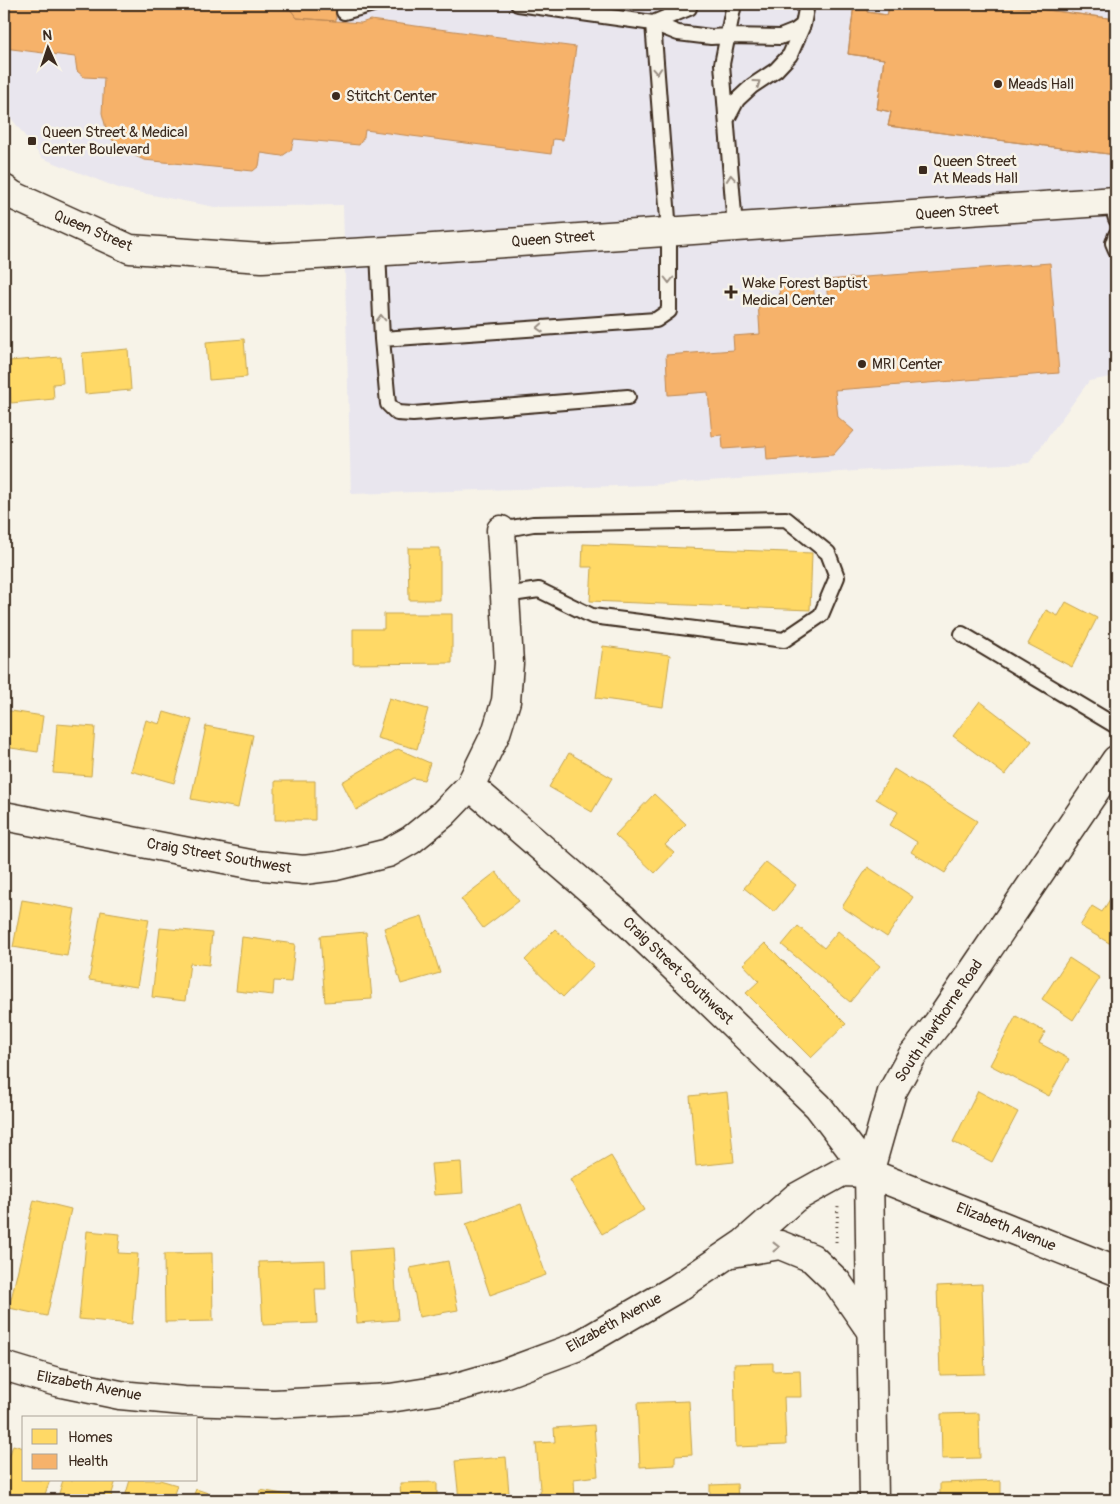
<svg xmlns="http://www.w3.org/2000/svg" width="1120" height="1504" font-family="Pangolin,sans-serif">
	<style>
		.built { fill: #e9e6ee }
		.homes { fill: #ffd966; stroke: #c4a450 }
		.health { fill: #f6b26b; stroke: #be8954 }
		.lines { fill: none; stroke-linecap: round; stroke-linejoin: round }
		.lane-casing { stroke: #3b2a1e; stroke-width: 18 }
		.street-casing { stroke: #3b2a1e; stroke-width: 31 }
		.secondary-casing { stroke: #3b2a1e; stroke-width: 31 }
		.path { stroke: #3b2a1e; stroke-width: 3; stroke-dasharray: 1 4; stroke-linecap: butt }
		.lane { stroke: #f7f3e8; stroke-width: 14 }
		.street { stroke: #f7f3e8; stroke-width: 28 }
		.secondary { stroke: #f7f3e8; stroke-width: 28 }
		.oneway { stroke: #998e83 }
		.poi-dot { fill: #3b2a1e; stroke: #f7f3e8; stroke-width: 2 }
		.labels { text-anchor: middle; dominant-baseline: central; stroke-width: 5; stroke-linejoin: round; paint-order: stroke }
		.poi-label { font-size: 15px; fill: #3b2a1e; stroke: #f7f3e8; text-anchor: start }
		.street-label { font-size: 15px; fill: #3b2a1e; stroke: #f7f3e8 }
	</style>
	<rect width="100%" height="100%" fill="#f7f3e8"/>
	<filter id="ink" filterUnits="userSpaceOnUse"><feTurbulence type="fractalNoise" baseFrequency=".02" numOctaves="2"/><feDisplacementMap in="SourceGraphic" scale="10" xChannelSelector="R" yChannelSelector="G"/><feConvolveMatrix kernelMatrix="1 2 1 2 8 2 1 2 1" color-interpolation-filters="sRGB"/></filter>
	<g filter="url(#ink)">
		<!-- built -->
		<path class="built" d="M4 4H1116V376L1089 381 1029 463 870 470 650 485 351 494 343 205 215 207 121 189 42 158 4 109Z"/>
		<!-- homes -->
		<path class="homes" d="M244 339 247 377 209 380 206 342Z
			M128 349 131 390 85 394 82 353Z
			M61 357 63 383 53 384 54 399 11 403 9 361Z
			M583 544 812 553 810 610 590 601 592 567H582Z
			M408 548H440V600H409Z
			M1066 602 1097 618 1072 667 1028 644 1046 610 1058 616Z
			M384 614H452V663L353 664V629H384Z
			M603 646 670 655 663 707 596 698Z
			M389 698 428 709 417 749 377 738Z
			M980 701 1032 741 1005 775 953 736Z
			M4 710 43 716 38 752 4 747Z
			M164 712 192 720 174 783 131 771 146 720 160 724Z
			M57 724 95 727 91 776 53 773Z
			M206 726 253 735 238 808 191 799Z
			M398 749 430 763 424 780 413 778 356 810 342 782Z
			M569 753 612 778 592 812 549 787Z
			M894 769 977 821 945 873 911 852 917 842 890 825 898 812 876 799Z
			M275 781H315V820H275Z
			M654 794 686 824 665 845 674 853 655 873 615 835Z
			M766 862 796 885 774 912 744 888Z
			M868 867 913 897 887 937 842 907Z
			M496 872 519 901 483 928 461 899Z
			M1112 896 1116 899V947L1080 926 1092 906 1102 912Z
			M22 900 75 909 67 956 13 947Z
			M101 911 149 919 137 987 89 980Z
			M422 916 440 973 401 984 384 928Z
			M798 926 824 948 838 931 880 966 850 1002 782 945Z
			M160 928 212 933 209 965 190 963 185 1001 152 997Z
			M555 929 594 965 563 997 525 960Z
			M366 932 372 999 325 1002 320 936Z
			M242 937 295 944 291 982 274 981 273 995 236 991Z
			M765 943 846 1024 811 1058 746 993 759 981 743 964Z
			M1069 958 1100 978 1073 1020 1042 999Z
			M1016 1016 1045 1032 1039 1043 1069 1059 1049 1096 990 1065Z
			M978 1091 1018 1112 992 1162 953 1142Z
			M727 1092 734 1162 696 1166 690 1096Z
			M611 1156 644 1210 602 1234 570 1180Z
			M461 1162 463 1193 434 1195 431 1164Z
			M34 1200 71 1209 47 1316 9 1308Z
			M521 1204 546 1275 490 1295 466 1224Z
			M87 1231 120 1234 118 1253 138 1254 132 1324 79 1319Z
			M393 1248 398 1320 357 1323 351 1251Z
			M212 1253 213 1321 165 1322 164 1254Z
			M325 1260 326 1289H315L317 1323 263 1325 259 1262Z
			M448 1261 458 1310 419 1317 410 1268Z
			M982 1284 985 1374 940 1375 937 1286Z
			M773 1363V1371L800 1370 801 1397H784L786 1445 736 1447 734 1364Z
			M689 1401 692 1455 675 1456V1465L640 1467 637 1403Z
			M979 1413 980 1458 942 1459 941 1414Z
			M594 1425 598 1476 574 1479 575 1500H541L536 1443 555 1442 554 1428Z
			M13 1445 24 1448V1480H50L43 1500H4V1473Z
			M506 1457 509 1493 499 1494V1500H459L455 1461Z
			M63 1480H116L110 1500H57Z
			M130 1480H160L177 1485 172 1500H124Z
			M1001 1481V1500H940V1483Z
			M437 1482V1500H401L400 1483Z
			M737 1484 738 1500H710V1485Z
			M196 1489 229 1500H192Z
			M260 1490 300 1497V1500H258Z"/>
		<!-- health -->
		<path class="health" d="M4 4H286L297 18 361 23 370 20 576 47 563 140 553 139 551 154 365 130 364 137 359 145 294 139 291 150 282 156 261 153 259 166 253 171 144 160 125 151 108 136 102 113 104 78 84 77 77 71 75 57 4 48Z
			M286 4H335L336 21 297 18Z
			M854 4H868L867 12 887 15 890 4H1012L1011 5 1116 19V155L888 126 891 112 877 109 884 59 848 54Z
			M854 4H868L867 12 887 15 890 4H1000L1116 19V155L888 126 891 112 877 109 884 59 848 54Z
			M1050 263 1059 373 835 390 838 417 854 431 833 455 767 460 766 446 723 449 722 435 712 436 708 392 668 395 666 355 734 350 733 336 760 334 758 302 780 300 779 284 813 281 815 304 828 303 826 280Z"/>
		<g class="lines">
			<defs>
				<path id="lane" d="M518 4 653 23 678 33 711 37 727 36 780 37 795 31 803 25
					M734 4 722 64 735 227
					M344 12 373 4
					M727 119 737 100 752 86 776 70 790 55 803 25 807 4
					M1111 201 1116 219
					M1116 235 1113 243 1116 250
					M378 251 382 339 656 320 669 311V232L653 23 689 8 690 4
					M382 339 388 404 397 413 413 414 628 397
					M501 530 533 524 786 519 828 553 837 577 821 615 784 640 592 616 539 590 505 595
					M962 634 1116 726"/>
				<path id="street" d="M470 786 623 918 818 1106 869 1173
					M4 816 255 865 304 870 336 866 388 853 411 840 443 814 470 786 496 733 506 701 509 663 501 530
					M732 1253 780 1245 812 1258 837 1282 871 1331
					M4 1366 57 1382 120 1395 184 1401 274 1404 390 1398 454 1388 503 1374 576 1347 676 1289 744 1243 795 1198 842 1172 869 1173 1116 1271"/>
				<path id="secondary" d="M4 189 12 195 130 249 262 258 404 250 1116 201
					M874 1500 869 1173 892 1092 912 1056 938 1023 1116 760"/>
			</defs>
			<!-- lane casing -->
			<use href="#lane" class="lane-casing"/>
			<!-- street casing -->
			<use href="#street" class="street-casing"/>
			<!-- secondary casing -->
			<use href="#secondary" class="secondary-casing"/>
			<!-- path -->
			<path class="path" d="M836 1242 838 1206"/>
			<!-- lane -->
			<use href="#lane" class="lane"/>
			<!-- street -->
			<use href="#street" class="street"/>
			<!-- secondary -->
			<use href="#secondary" class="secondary"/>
		</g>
		<!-- one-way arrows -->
		<defs><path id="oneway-chevron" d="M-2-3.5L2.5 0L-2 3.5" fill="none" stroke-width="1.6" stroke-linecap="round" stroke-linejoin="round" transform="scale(1.25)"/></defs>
		<g class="oneway">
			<use href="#oneway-chevron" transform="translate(657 71) rotate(86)"/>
			<use href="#oneway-chevron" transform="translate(757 83) rotate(-36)"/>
			<use href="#oneway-chevron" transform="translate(731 178) rotate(-95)"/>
			<use href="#oneway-chevron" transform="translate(669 280) rotate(90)"/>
			<use href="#oneway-chevron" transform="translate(381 318) rotate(-92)"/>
			<use href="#oneway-chevron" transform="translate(540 328) rotate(176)"/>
			<use href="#oneway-chevron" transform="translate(776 1247)"/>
		</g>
	</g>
	<!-- markers -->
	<g class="poi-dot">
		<circle cx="998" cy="84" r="5"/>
		<circle cx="336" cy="96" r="5"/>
		<rect x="27" y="136" width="10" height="10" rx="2.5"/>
		<rect x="918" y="165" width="10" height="10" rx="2.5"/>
		<path d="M728.5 284.5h5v5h5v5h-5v5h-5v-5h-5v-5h5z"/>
		<circle cx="862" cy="364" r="5"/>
	</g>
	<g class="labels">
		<!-- poi labels -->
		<g class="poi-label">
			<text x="1008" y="84">Meads Hall</text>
			<text x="346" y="96">Stitcht Center</text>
			<text x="42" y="132">Queen Street &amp; Medical<tspan x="42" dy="17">Center Boulevard</tspan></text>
			<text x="933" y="161">Queen Street<tspan x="933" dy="17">At Meads Hall</tspan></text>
			<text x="742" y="283">Wake Forest Baptist<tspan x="742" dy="17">Medical Center</tspan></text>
			<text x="872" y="364">MRI Center</text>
		</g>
		<!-- street labels -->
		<g class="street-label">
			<text transform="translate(957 212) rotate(-4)">Queen Street</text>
			<text transform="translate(93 231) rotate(23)">Queen Street</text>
			<text transform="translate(553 239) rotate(-4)">Queen Street</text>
			<text transform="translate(219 856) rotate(10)">Craig Street Southwest</text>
			<text transform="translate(678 971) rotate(44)">Craig Street Southwest</text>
			<text transform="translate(939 1021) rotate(-56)">South Hawthorne Road</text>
			<text transform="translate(1006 1227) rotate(22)">Elizabeth Avenue</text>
			<text transform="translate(614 1323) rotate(-29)">Elizabeth Avenue</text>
			<text transform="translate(89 1386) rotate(11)">Elizabeth Avenue</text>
		</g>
	</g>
	<!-- margin -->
	<rect width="1120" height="1504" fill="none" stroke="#f7f3e8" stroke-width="20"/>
	<rect x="10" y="10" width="1100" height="1484" fill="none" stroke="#3b2a1e" stroke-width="2" filter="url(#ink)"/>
	<!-- legend -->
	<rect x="22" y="1416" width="175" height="65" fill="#f7f3e8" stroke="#aca397"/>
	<rect x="32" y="1429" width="25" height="15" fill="#ffd966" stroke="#aca397"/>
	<text x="68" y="1442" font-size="15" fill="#3b2a1e">Homes</text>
	<rect x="32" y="1454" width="25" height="15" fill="#f6b26b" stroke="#aca397"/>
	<text x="68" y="1466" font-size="15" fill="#3b2a1e">Health</text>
	<!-- north arrow -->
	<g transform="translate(48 48) rotate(357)" stroke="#f7f3e8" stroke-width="4" paint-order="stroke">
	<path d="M0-4L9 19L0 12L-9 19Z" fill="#3b2a1e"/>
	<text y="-8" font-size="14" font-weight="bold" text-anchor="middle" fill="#3b2a1e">N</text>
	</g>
</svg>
